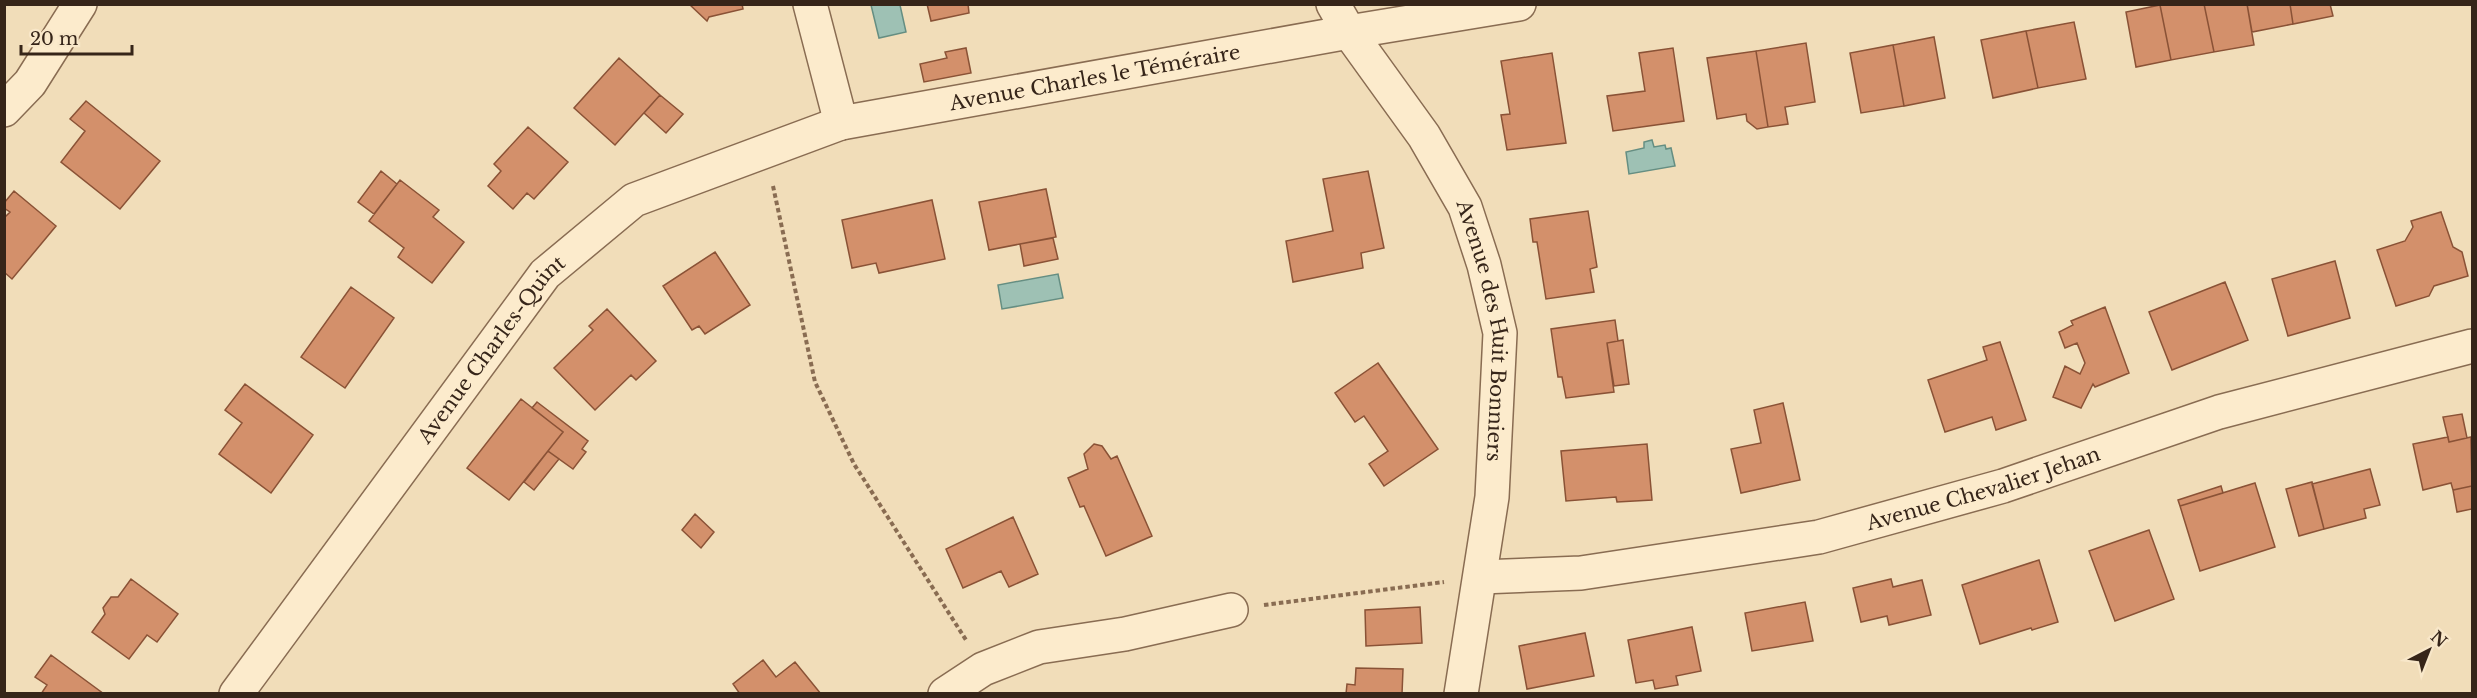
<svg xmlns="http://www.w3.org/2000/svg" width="2477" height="698" font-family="'Libre Baskerville',serif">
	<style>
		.water { fill: #9ec1b4; stroke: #658e82; stroke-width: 1.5 }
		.building { fill: #d3906b; stroke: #8a5236; stroke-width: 1.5 }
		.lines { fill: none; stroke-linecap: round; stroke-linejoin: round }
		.minor-casing { stroke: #896c52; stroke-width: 36 }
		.path { stroke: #896c52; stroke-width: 4; stroke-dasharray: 4.5 3; stroke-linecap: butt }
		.minor { stroke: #fcebcc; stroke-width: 33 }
		.labels { text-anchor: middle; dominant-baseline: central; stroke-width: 6; stroke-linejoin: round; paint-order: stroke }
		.street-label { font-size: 20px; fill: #362519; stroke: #f8e7c9 }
	</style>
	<rect width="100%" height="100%" fill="#f1ddb9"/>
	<!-- water -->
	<path class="water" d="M871 5H900L906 32 879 38Z
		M1652 140 1654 147 1665 145 1666 149 1671 148 1675 166 1629 174 1626 152 1644 148V142Z
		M1058 274 1063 298 1002 309 998 285Z"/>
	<!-- building -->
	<path class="building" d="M689 4H742L743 9 709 17 707 21Z
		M927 4H968L969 13 931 21Z
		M2165 4H2204L2214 52 2171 60 2160 5Z
		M2204 4H2247L2254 45 2214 52Z
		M2247 4H2290L2293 24 2252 32Z
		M2290 4H2330L2333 16 2293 24Z
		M2160 5 2171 60 2136 67 2126 12Z
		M2074 22 2086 79 2038 88 2026 31Z
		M2026 31 2038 88 1993 98 1981 40Z
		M1934 37 1945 98 1904 106 1893 45Z
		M1806 43 1815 102 1785 107 1788 124 1768 127 1756 51Z
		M1893 45 1904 106 1861 113 1850 53Z
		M966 48 971 73 924 82 920 64 947 58 945 52Z
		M1673 48 1684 121 1613 131 1607 96 1645 91 1639 53Z
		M1756 51 1768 127 1757 129 1747 121 1746 114 1717 119 1707 58Z
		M1552 53 1566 143 1507 150 1501 115 1510 114 1501 61Z
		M619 58 660 95 615 145 574 108Z
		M660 95 683 114 666 133 644 113Z
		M86 101 160 161 120 209 61 162 85 131 70 119Z
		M528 127 568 162 534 199 527 193 513 209 488 186 501 171 494 164Z
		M381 171 397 184 374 214 358 202Z
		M1368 171 1384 248 1361 253 1363 268 1293 282 1286 241 1333 231 1323 179Z
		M400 180 439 210 433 217 464 242 432 283 398 257 404 248 369 221Z
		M1046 189 1056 237 989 250 979 202Z
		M14 191 56 226 12 279 4 272V218L10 212 4 208V203Z
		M932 200 945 259 879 273 876 263 852 268 842 220Z
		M1588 211 1597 267 1590 269 1594 292 1546 299 1537 242H1533L1530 219Z
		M2441 212 2453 247 2462 252 2468 276 2434 286 2429 296 2396 306 2377 250 2405 241 2413 227 2411 221Z
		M1053 238 1058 259 1024 266 1020 244Z
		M715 252 750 305 705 334 699 326 692 330 663 286Z
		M2335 261 2350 318 2288 336 2272 279Z
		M2225 282 2248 340 2172 370 2149 312Z
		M351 287 394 318 345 388 301 357Z
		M2105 307 2129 373 2095 387 2093 384 2081 408 2053 397 2065 366 2080 374 2085 363 2077 343 2065 348 2059 332 2073 325 2071 321Z
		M607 309 656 361 636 380 631 375 595 410 554 368 593 330 589 326Z
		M1615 320 1618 341 1607 343 1614 392 1566 398 1562 377H1558L1551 329Z
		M1623 340 1629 384 1614 386 1607 343Z
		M2000 342 2026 420 1996 430 1992 417 1945 432 1928 380 1987 360 1983 347Z
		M1378 363 1438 449 1384 486 1369 464 1388 451 1364 416 1355 422 1335 393Z
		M245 384 313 435 271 493 219 454 242 423 225 410Z
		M521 399 563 432 509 500 467 468Z
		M537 402 588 441 582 449 586 452 573 469 548 451 563 432 532 408Z
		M1783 403 1800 480 1741 493 1731 449 1761 443 1754 410Z
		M2462 414 2467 438 2449 442 2443 417Z
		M2448 437 2449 442 2471 437 2472 486 2453 490 2451 483 2423 490 2413 444Z
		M1094 444 1102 446 1111 459 1117 456 1152 536 1106 556 1084 506 1080 507 1068 478 1088 469 1084 454Z
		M1647 444 1652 500 1617 502 1616 497 1566 501 1561 451Z
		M548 451 559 459 534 490 524 482Z
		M2370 469 2380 505 2364 509 2366 518 2324 529 2312 484Z
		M2312 482 2324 529 2299 536 2286 489Z
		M2255 483 2275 547 2200 571 2180 506Z
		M2221 486 2223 493 2180 506 2178 500Z
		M2472 486V509L2457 512 2453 490Z
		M695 514 714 532 701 548 682 530Z
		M1013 517 1038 574 1009 587 1001 571 963 588 946 549Z
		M2149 530 2174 599 2115 621 2089 551Z
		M2039 560 2058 622 2032 630 2031 628 1980 644 1962 585Z
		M131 579 178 614 157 642 147 635 129 659 92 632 105 614 103 608 111 597H118Z
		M1891 579 1893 587 1922 580 1931 615 1889 625 1887 616 1861 622 1853 588Z
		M1805 602 1813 641 1752 651 1745 613Z
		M1420 607 1422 643 1366 646 1365 610Z
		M1692 627 1701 671 1676 676 1678 685 1655 689 1653 680 1636 683 1628 640Z
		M1585 633 1594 676 1527 689 1519 646Z
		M51 655 104 694H41L47 685 35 677Z
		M763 660 776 677 795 662 821 694H740L733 684Z
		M1356 668 1403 669 1402 694H1346L1347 684 1355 685Z"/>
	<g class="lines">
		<defs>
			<g id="minor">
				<path d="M810 4 841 123"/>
				<path id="s1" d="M1333 4 1349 32 1424 136 1465 207 1484 265 1500 333 1492 497 1461 694"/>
				<path d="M4 110 30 83 80 4"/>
				<path id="s2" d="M1481 577 1581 573 1819 537 2003 486 2219 412 2472 346"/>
				<path id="s3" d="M236 694 545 274 634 200 841 123 1349 32 1519 4"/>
				<path d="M945 694 983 669 1039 647 1125 634 1231 610"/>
			</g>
		</defs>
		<!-- minor casing -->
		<use href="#minor" class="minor-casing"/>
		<!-- path -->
		<path class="path" d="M773 186 815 382 854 464 966 640
			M1264 605 1444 582"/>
		<!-- minor -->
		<use href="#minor" class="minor"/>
	</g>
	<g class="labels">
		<!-- street labels -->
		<g class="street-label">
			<text stroke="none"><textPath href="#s3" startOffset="1116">Avenue Charles le Téméraire</textPath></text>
			<text stroke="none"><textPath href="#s1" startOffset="369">Avenue des Huit Bonniers</textPath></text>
			<text stroke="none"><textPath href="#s3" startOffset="429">Avenue Charles-Quint</textPath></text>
			<text stroke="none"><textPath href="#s2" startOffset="512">Avenue Chevalier Jehan</textPath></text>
		</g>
	</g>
	<!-- border -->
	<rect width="2477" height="698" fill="none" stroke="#362519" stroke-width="12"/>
	<!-- north arrow -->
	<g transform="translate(2429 650) rotate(42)" stroke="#f8e7c9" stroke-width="4.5" paint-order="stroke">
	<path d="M0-4.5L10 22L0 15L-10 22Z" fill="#362519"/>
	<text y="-9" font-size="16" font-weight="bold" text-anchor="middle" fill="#362519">N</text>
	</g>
	<!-- scale -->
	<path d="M21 45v9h111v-9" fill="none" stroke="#362519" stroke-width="3"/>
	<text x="30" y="45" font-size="18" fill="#362519" stroke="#f8e7c9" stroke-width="4.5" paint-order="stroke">20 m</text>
</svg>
